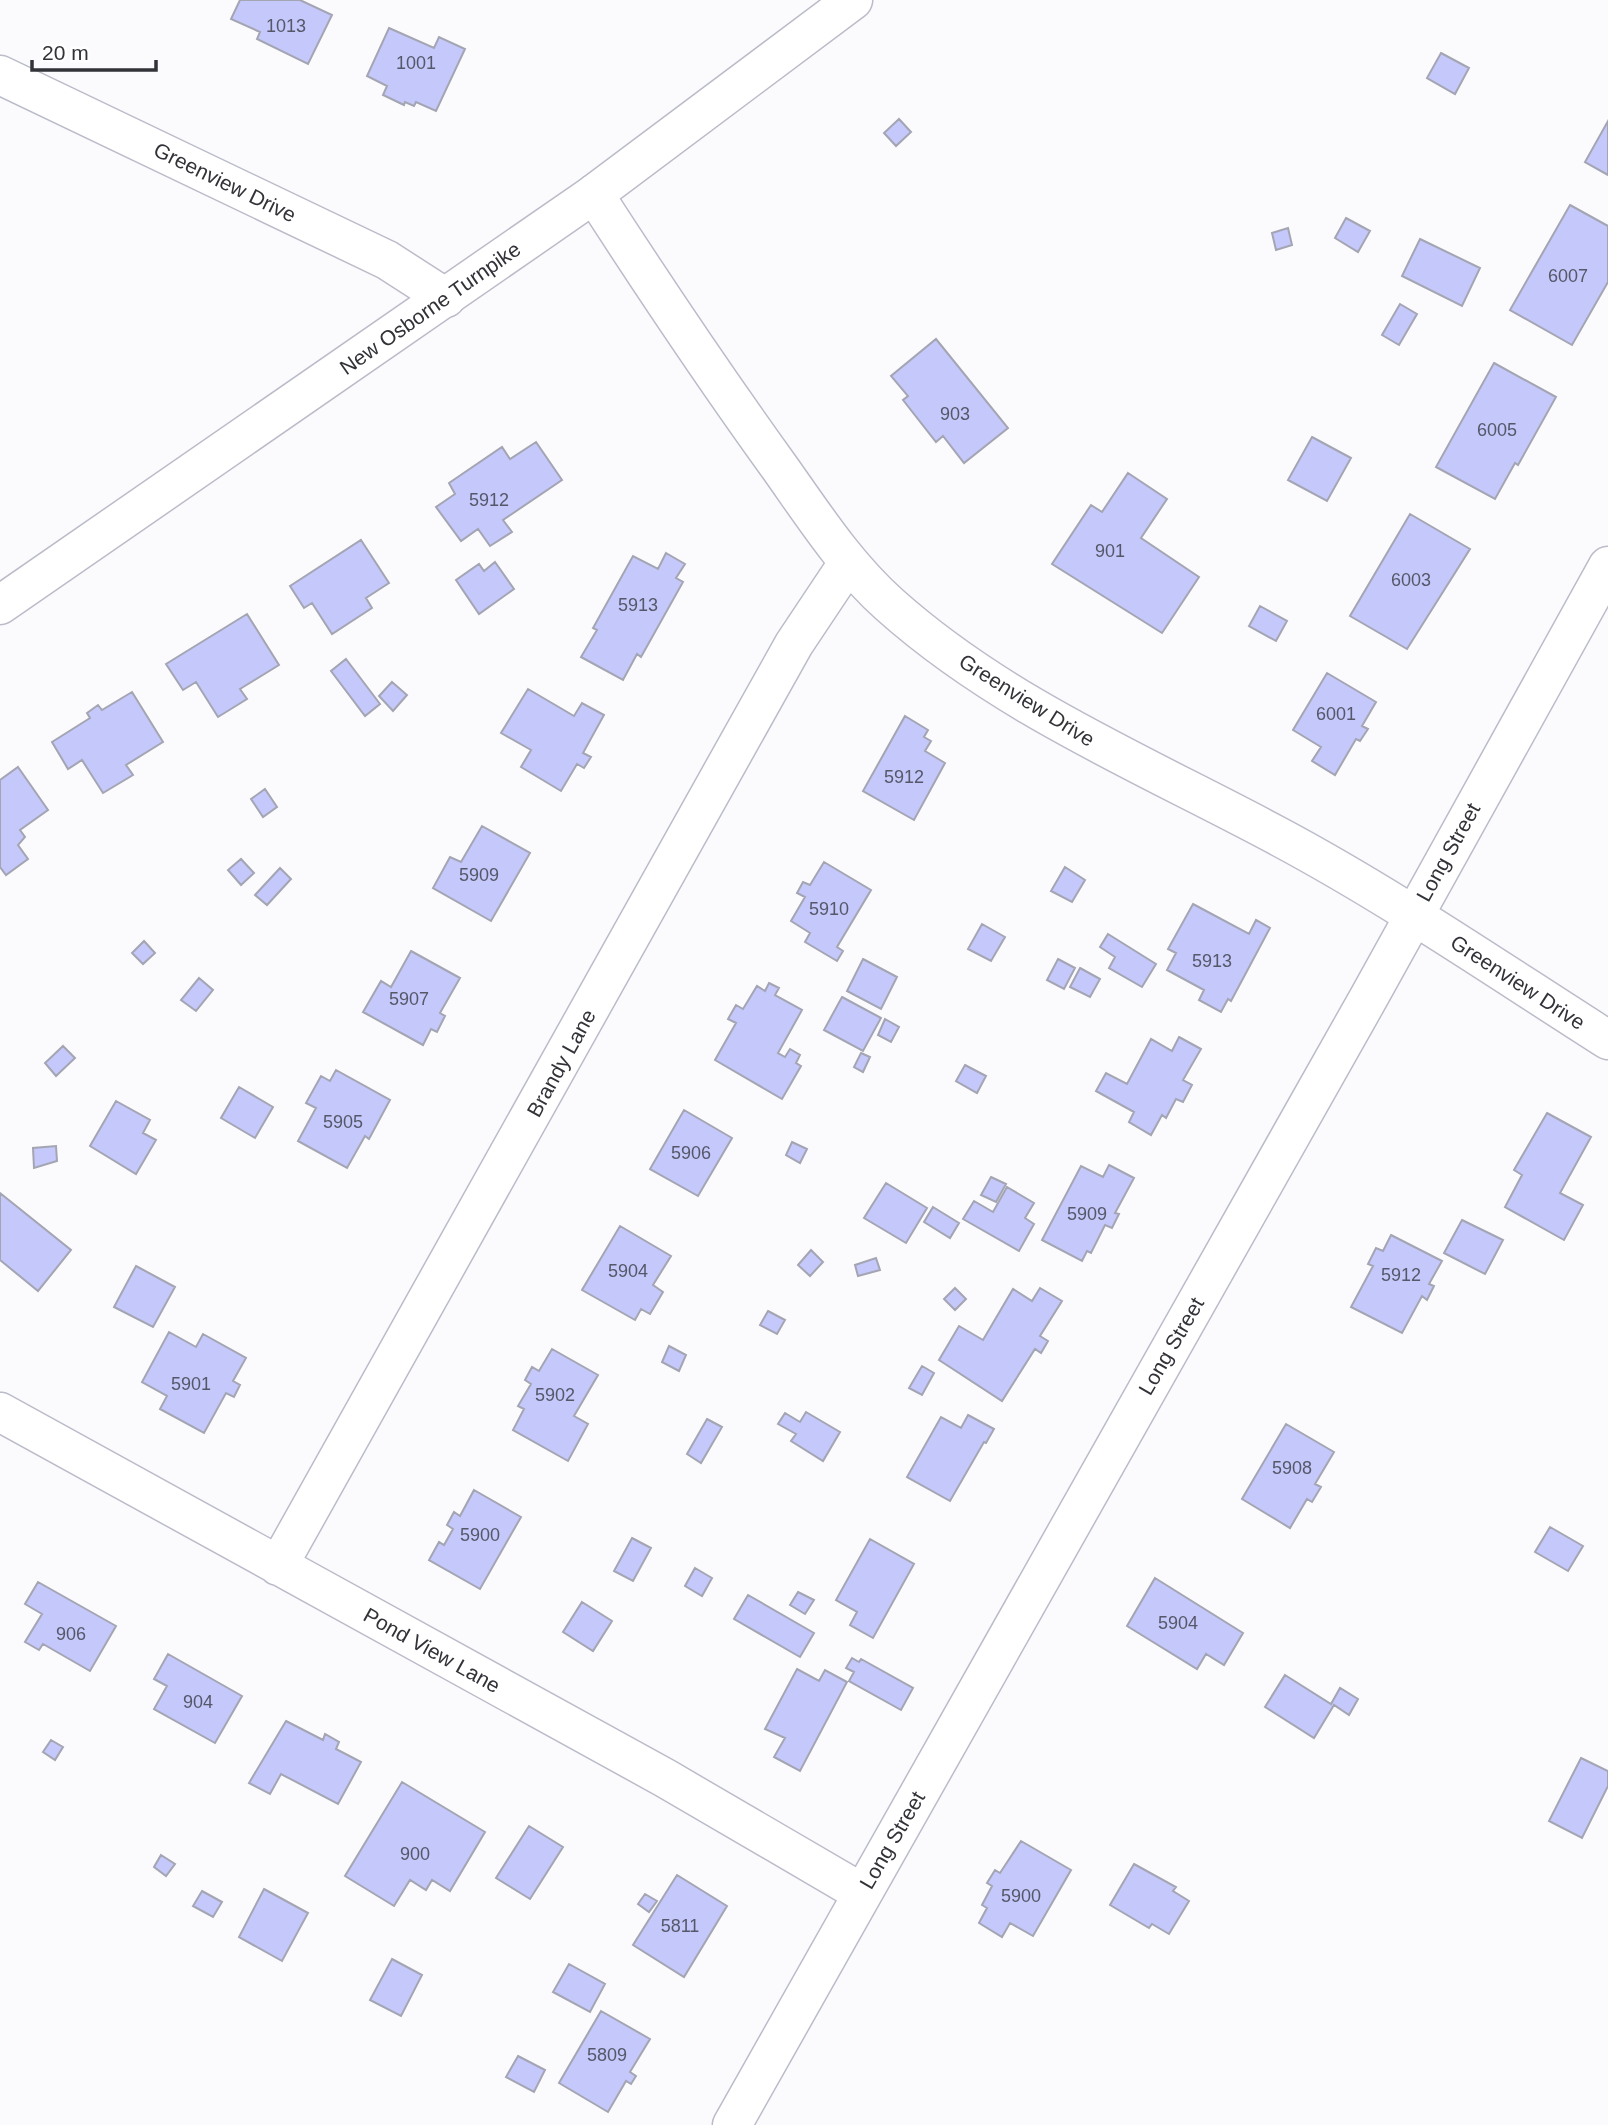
<svg xmlns="http://www.w3.org/2000/svg" width="1608" height="2125" font-family="Helvetica,sans-serif">
	<style>
		.building { fill: #c4c8fb; stroke: #a4a5b2; stroke-width: 2 }
		.lines { fill: none; stroke-linecap: round; stroke-linejoin: round }
		.minor-casing { stroke: #bbbcc9; stroke-width: 41 }
		.tertiary-casing { stroke: #bbbcc9; stroke-width: 41 }
		.minor { stroke: #fff; stroke-width: 38 }
		.tertiary { stroke: #fff; stroke-width: 38 }
		.labels { text-anchor: middle; dominant-baseline: central; stroke-width: 5; stroke-linejoin: round; paint-order: stroke }
		.number-label { font-size: 18px; fill: #565869 }
		.street-label { font-size: 21px; fill: #323338; stroke: #fff }
	</style>
	<rect width="100%" height="100%" fill="#fbfbfe"/>
	<!-- building -->
	<path class="building" d="M240 0H300L332 15 308 64 257 39 260 32 231 19Z
		M389 28 434 48 439 37 465 49 436 111 416 102 414 106 405 102 404 105 383 95 387 86 367 76Z
		M1441 53 1469 68 1455 94 1427 78Z
		M899 119 911 132 896 146 884 133Z
		M1608 121V175L1585 162Z
		M1570 205 1608 226V282L1572 345 1510 310Z
		M1346 218 1370 231 1358 252 1335 238Z
		M1288 228 1292 245 1276 250 1272 233Z
		M1420 239 1480 268 1462 306 1402 276Z
		M1400 304 1417 314 1399 345 1382 335Z
		M936 339 1008 428 964 463 943 436 936 442 903 400 908 396 891 376Z
		M1494 363 1556 397 1518 465 1515 463 1495 499 1436 467Z
		M1312 437 1351 458 1327 501 1288 480Z
		M536 442 562 480 503 520 512 532 490 546 478 529 461 541 436 507 455 494 449 483 502 447 510 459Z
		M1128 473 1167 499 1141 538 1199 577 1162 633 1052 564 1091 505 1102 512Z
		M1410 514 1470 549 1407 649 1350 616Z
		M361 540 389 583 366 598 372 608 332 634 312 603 304 608 290 586Z
		M666 553 685 564 676 578 683 582 641 657 637 654 623 680 581 657 597 630 593 628 633 556 658 569Z
		M495 562 514 589 479 614 456 580 479 564 484 571Z
		M1260 606 1287 621 1276 641 1249 626Z
		M247 614 279 665 240 689 247 699 218 717 196 682 183 690 166 664Z
		M346 659 380 704 365 716 331 671Z
		M1327 673 1376 702 1362 726 1368 729 1360 741 1356 739 1335 775 1312 761 1321 747 1293 730Z
		M392 682 407 695 393 711 379 696Z
		M528 689 574 716 582 703 604 715 583 753 591 757 584 768 577 764 561 791 521 767 531 750 501 733Z
		M132 692 163 742 126 765 133 775 103 793 82 760 68 769 52 742 90 718 87 713 98 705 102 710Z
		M905 716 928 730 924 737 931 741 925 751 945 763 914 820 863 791Z
		M18 767 48 810 20 830 25 837 18 845 28 859 6 875 0 867V780Z
		M265 789 277 807 263 817 251 799Z
		M482 826 530 853 491 921 433 888 450 857 461 862Z
		M241 859 254 873 241 885 228 870Z
		M824 862 871 890 837 947 843 951 837 961 805 942 810 933 791 921 805 897 797 893 803 882 810 885Z
		M1065 867 1085 880 1072 902 1051 891Z
		M280 868 291 879 267 905 255 895Z
		M1193 904 1249 934 1256 920 1270 928 1231 1001 1228 999 1221 1012 1199 1000 1204 990 1167 970 1176 953 1168 949Z
		M982 924 1005 937 991 961 968 949Z
		M1108 934 1156 964 1142 987 1109 968 1115 957 1100 947Z
		M144 941 155 953 143 964 132 953Z
		M411 951 460 978 440 1013 445 1016 437 1032 431 1029 423 1045 363 1012 381 981 391 987Z
		M863 959 897 977 881 1009 847 991Z
		M1058 959 1075 968 1064 989 1047 980Z
		M1080 968 1100 979 1090 997 1070 987Z
		M199 978 213 990 196 1011 181 1000Z
		M769 983 779 988 775 995 802 1010 778 1053 785 1057 790 1049 800 1055 796 1063 801 1066 782 1099 715 1060 736 1023 728 1019 736 1005 743 1009 757 986 765 991Z
		M842 997 881 1018 863 1051 824 1030Z
		M885 1019 899 1027 891 1042 878 1035Z
		M1179 1037 1201 1049 1183 1080 1192 1085 1183 1102 1176 1099 1166 1118 1162 1115 1151 1135 1129 1122 1134 1112 1096 1091 1106 1073 1127 1084 1151 1039 1172 1051Z
		M63 1046 75 1058 56 1076 45 1063Z
		M861 1053 870 1057 863 1072 854 1067Z
		M965 1065 986 1076 977 1093 956 1081Z
		M336 1070 390 1100 369 1139 365 1136 347 1168 298 1141 316 1108 306 1103 321 1076 330 1081Z
		M239 1087 273 1107 255 1138 221 1118Z
		M116 1101 150 1120 143 1133 156 1140 136 1174 90 1146Z
		M684 1110 732 1138 698 1196 650 1169Z
		M1547 1113 1591 1137 1560 1193 1583 1205 1564 1240 1505 1207 1522 1175 1514 1170Z
		M792 1142 807 1149 800 1163 786 1155Z
		M56 1146 57 1161 34 1168 33 1148Z
		M1109 1165 1134 1178 1115 1213 1119 1214 1112 1228 1105 1225 1091 1253 1087 1251 1082 1261 1042 1240 1081 1166 1103 1177Z
		M991 1177 1006 1184 996 1202 981 1195Z
		M886 1183 927 1208 906 1243 864 1218Z
		M1007 1187 1034 1203 1025 1218 1034 1224 1019 1251 963 1219 974 1201 993 1212Z
		M0 1193 71 1250 38 1291 0 1260Z
		M933 1207 959 1223 950 1238 924 1222Z
		M1462 1220 1503 1240 1485 1274 1444 1253Z
		M620 1226 671 1256 653 1285 663 1292 650 1314 641 1309 635 1320 582 1290Z
		M1391 1235 1442 1261 1429 1284 1434 1286 1427 1300 1422 1296 1402 1333 1351 1307 1373 1266 1368 1264 1376 1248 1383 1251Z
		M811 1250 823 1262 810 1276 798 1265Z
		M876 1258 880 1270 858 1276 855 1265Z
		M136 1266 175 1287 153 1327 114 1307Z
		M955 1288 966 1299 955 1310 944 1299Z
		M1040 1288 1062 1301 1040 1336 1048 1341 1041 1353 1035 1349 1002 1401 939 1360 959 1326 983 1340 1013 1289 1032 1301Z
		M768 1311 785 1320 777 1334 760 1325Z
		M169 1332 196 1347 203 1334 246 1358 233 1381 240 1385 234 1397 226 1393 204 1433 160 1409 167 1396 142 1382Z
		M669 1346 686 1355 679 1371 662 1362Z
		M552 1349 598 1375 574 1416 588 1424 568 1461 513 1430 524 1409 518 1406 531 1384 525 1380 532 1367 539 1371Z
		M922 1366 934 1373 922 1395 909 1388Z
		M806 1412 840 1432 823 1461 791 1441 796 1434 778 1424 785 1413 800 1422Z
		M968 1415 994 1429 986 1443 984 1442 950 1501 907 1477 941 1417 961 1428Z
		M707 1419 722 1427 701 1463 687 1454Z
		M1286 1424 1334 1452 1315 1484 1321 1487 1312 1502 1307 1499 1290 1528 1242 1499Z
		M474 1490 521 1517 480 1589 429 1560 439 1542 444 1545 453 1529 447 1525 454 1512 460 1516Z
		M1550 1527 1583 1546 1568 1571 1535 1552Z
		M632 1538 651 1548 633 1581 614 1571Z
		M870 1539 914 1564 873 1638 850 1625 857 1612 836 1600Z
		M695 1568 712 1578 702 1596 685 1586Z
		M1155 1578 1243 1633 1224 1665 1206 1654 1197 1669 1127 1626Z
		M38 1582 116 1626 90 1671 43 1644 39 1650 25 1642 42 1614 25 1604Z
		M798 1592 814 1600 805 1614 790 1605Z
		M748 1595 814 1633 800 1657 734 1619Z
		M582 1602 612 1621 593 1651 563 1632Z
		M168 1654 242 1696 215 1743 154 1709 167 1686 154 1679Z
		M852 1658 859 1662 861 1659 913 1688 901 1710 849 1681 854 1672 846 1668Z
		M797 1669 819 1681 825 1670 847 1682 800 1771 774 1757 785 1738 765 1729Z
		M1285 1675 1331 1704 1340 1688 1358 1699 1349 1715 1334 1705 1314 1738 1265 1707Z
		M286 1721 323 1740 325 1734 339 1742 336 1749 361 1762 338 1804 281 1774 270 1794 249 1783Z
		M51 1740 63 1747 55 1760 43 1752Z
		M1581 1758 1608 1771V1786L1582 1838 1549 1821Z
		M402 1782 485 1832 450 1891 432 1880 426 1890 410 1880 394 1906 345 1876Z
		M529 1826 563 1847 530 1899 496 1878Z
		M1021 1841 1071 1870 1033 1936 1010 1923 1002 1937 979 1923 987 1908 982 1905 992 1886 987 1883 995 1870 1000 1873Z
		M161 1855 175 1864 166 1876 154 1867Z
		M1134 1864 1176 1887 1173 1891 1189 1901 1169 1934 1152 1924 1149 1928 1110 1905Z
		M677 1875 727 1906 684 1977 633 1945Z
		M264 1889 308 1913 282 1961 239 1937Z
		M202 1891 222 1902 213 1917 193 1906Z
		M645 1894 657 1901 649 1912 638 1904Z
		M392 1959 422 1975 401 2016 370 2000Z
		M569 1964 605 1984 590 2012 553 1992Z
		M601 2011 650 2039 630 2072 636 2076 631 2084 626 2081 608 2112 559 2083Z
		M518 2056 545 2070 534 2092 506 2077Z"/>
	<g class="lines">
		<defs>
			<path id="minor" d="M0 75 387 260 446 298
				M594 194C654 287 715 378 780 468 814 516 846 566 890 605 1002 705 1143 764 1274 834 1389 895 1498 970 1608 1040
				M0 1412 665 1778 862 1893
				M278 1566 794 644 848 563
				M732 2125 1369 997 1608 566"/>
			<path id="tertiary" d="M0 605 594 194 853 0"/>
		</defs>
		<!-- minor casing -->
		<use href="#minor" class="minor-casing"/>
		<!-- tertiary casing -->
		<use href="#tertiary" class="tertiary-casing"/>
		<!-- minor -->
		<use href="#minor" class="minor"/>
		<!-- tertiary -->
		<use href="#tertiary" class="tertiary"/>
	</g>
	<g class="labels">
		<!-- number labels -->
		<g class="number-label">
			<text x="286" y="26">1013</text>
			<text x="416" y="63">1001</text>
			<text x="1568" y="276">6007</text>
			<text x="955" y="414">903</text>
			<text x="1497" y="430">6005</text>
			<text x="489" y="500">5912</text>
			<text x="1110" y="551">901</text>
			<text x="1411" y="580">6003</text>
			<text x="638" y="605">5913</text>
			<text x="1336" y="714">6001</text>
			<text x="904" y="777">5912</text>
			<text x="479" y="875">5909</text>
			<text x="829" y="909">5910</text>
			<text x="1212" y="961">5913</text>
			<text x="409" y="999">5907</text>
			<text x="343" y="1122">5905</text>
			<text x="691" y="1153">5906</text>
			<text x="1087" y="1214">5909</text>
			<text x="628" y="1271">5904</text>
			<text x="1401" y="1275">5912</text>
			<text x="191" y="1384">5901</text>
			<text x="555" y="1395">5902</text>
			<text x="1292" y="1468">5908</text>
			<text x="480" y="1535">5900</text>
			<text x="1178" y="1623">5904</text>
			<text x="71" y="1634">906</text>
			<text x="198" y="1702">904</text>
			<text x="415" y="1854">900</text>
			<text x="1021" y="1896">5900</text>
			<text x="680" y="1926">5811</text>
			<text x="607" y="2055">5809</text>
		</g>
		<!-- street labels -->
		<g class="street-label">
			<text transform="translate(225 182) rotate(26)">Greenview Drive</text>
			<text transform="translate(430 308) rotate(-35)">New Osborne Turnpike</text>
			<text transform="translate(1027 700) rotate(32)">Greenview Drive</text>
			<text transform="translate(1448 852) rotate(-61)">Long Street</text>
			<text transform="translate(1518 982) rotate(33)">Greenview Drive</text>
			<text transform="translate(561 1063) rotate(-61)">Brandy Lane</text>
			<text transform="translate(1171 1346) rotate(-60)">Long Street</text>
			<text transform="translate(432 1650) rotate(29)">Pond View Lane</text>
			<text transform="translate(892 1840) rotate(-60)">Long Street</text>
		</g>
	</g>
	<!-- scale -->
	<path d="M32 60v10h124v-10" fill="none" stroke="#323338" stroke-width="3.5"/>
	<text x="42" y="60" font-size="21" fill="#323338" stroke="#ffffff" stroke-width="5" paint-order="stroke">20 m</text>
</svg>
